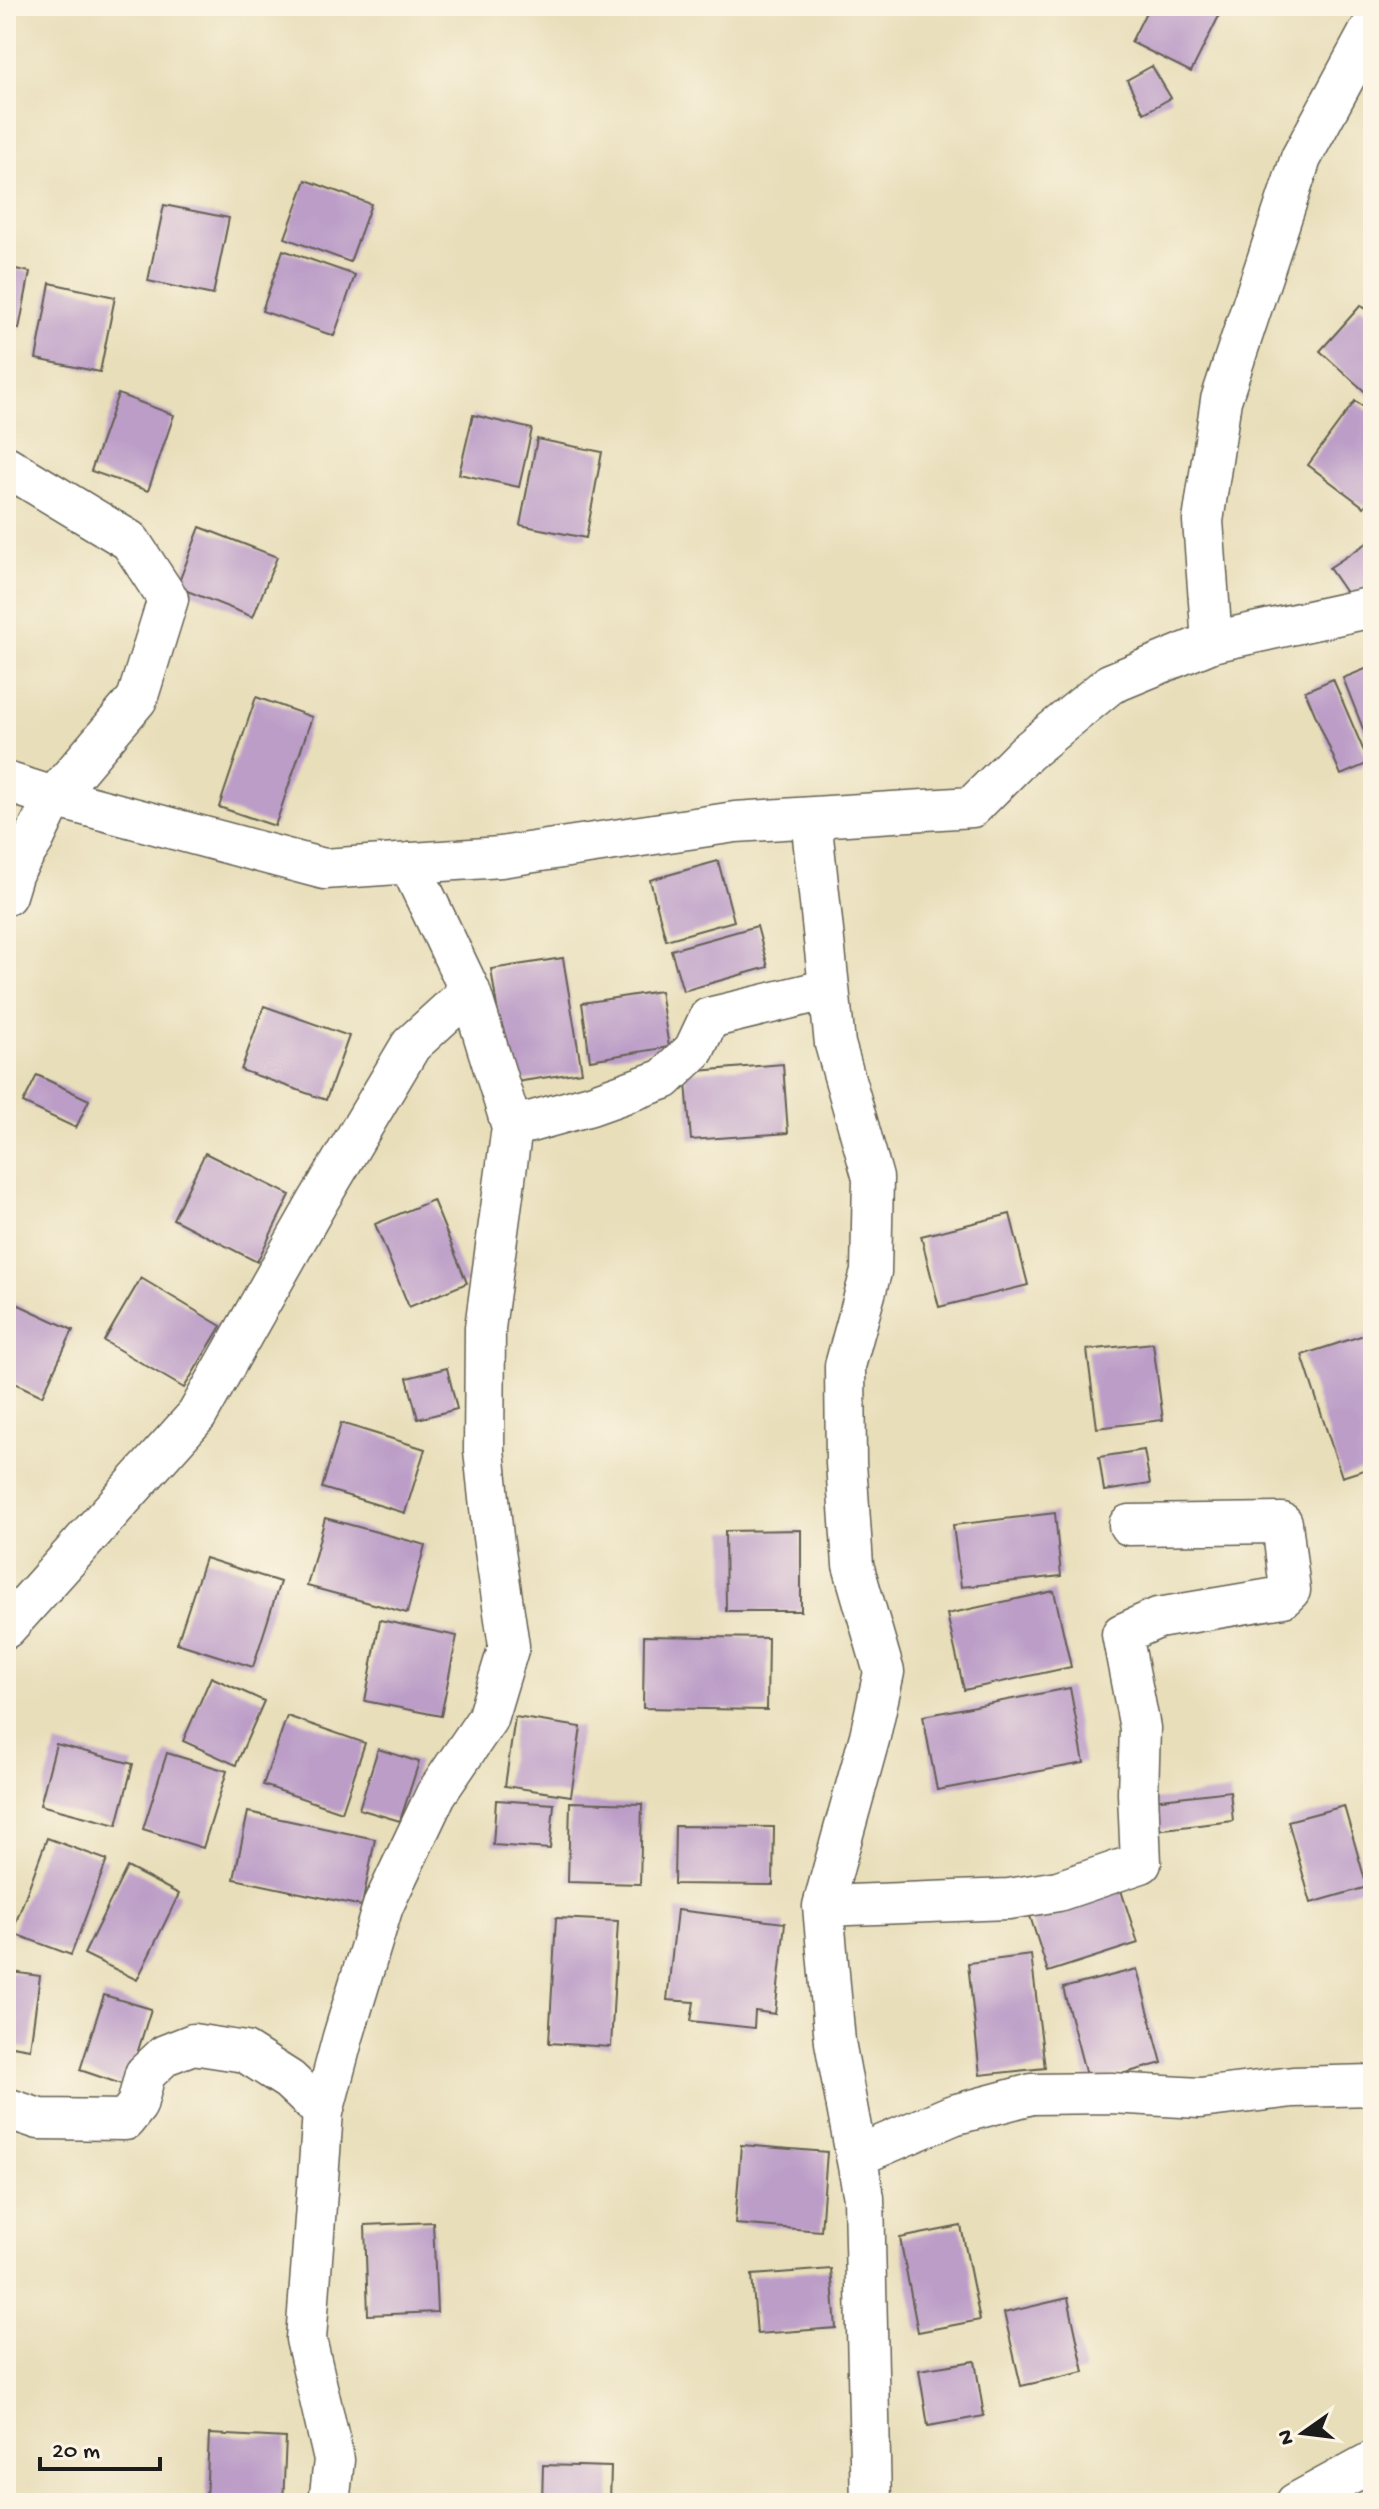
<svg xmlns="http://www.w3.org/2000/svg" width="1379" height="2509" font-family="'Gochi Hand',sans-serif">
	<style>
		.building { fill: #bc9dc7 }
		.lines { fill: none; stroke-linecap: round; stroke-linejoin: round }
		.street-casing { stroke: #636053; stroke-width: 43 }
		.street { stroke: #fff; stroke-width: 40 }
	</style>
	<rect width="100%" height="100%" fill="#fcf5e5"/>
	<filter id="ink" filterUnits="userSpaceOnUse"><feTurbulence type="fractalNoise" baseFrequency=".0125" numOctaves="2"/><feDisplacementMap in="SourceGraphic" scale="16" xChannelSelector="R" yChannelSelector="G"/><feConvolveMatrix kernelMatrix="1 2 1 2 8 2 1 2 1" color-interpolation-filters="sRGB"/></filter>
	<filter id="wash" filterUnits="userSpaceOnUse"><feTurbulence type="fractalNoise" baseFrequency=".006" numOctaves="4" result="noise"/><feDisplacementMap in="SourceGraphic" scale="32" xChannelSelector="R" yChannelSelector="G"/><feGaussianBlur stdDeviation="1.8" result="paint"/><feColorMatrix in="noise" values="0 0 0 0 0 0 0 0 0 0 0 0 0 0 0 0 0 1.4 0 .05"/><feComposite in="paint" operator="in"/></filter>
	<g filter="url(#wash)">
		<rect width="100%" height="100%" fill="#e8deba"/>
		<g id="blocks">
			<!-- building -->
			<path class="building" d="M1149 6H1224L1191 72 1131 42Z
				M1152 66 1171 98 1144 113 1127 80Z
				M306 180 371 204 350 262 285 238Z
				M164 205 229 218 213 295 148 281Z
				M283 250 355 275 334 336 262 311Z
				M6 267 30 272 19 329 6 327Z
				M50 283 115 297 100 372 36 359Z
				M1361 305 1373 316V399L1320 351Z
				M118 394 174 415 148 491 91 471Z
				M1355 401 1373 414V494L1364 507 1308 465Z
				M473 415 532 429 519 487 459 474Z
				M537 439 602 452 586 538 520 525Z
				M200 527 277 557 253 617 177 587Z
				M1373 539V601L1358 610 1329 568Z
				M1373 666V754L1343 678Z
				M1333 679 1369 763 1341 775 1305 691Z
				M256 697 312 717 275 826 219 807Z
				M718 861 734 921 666 940 650 880Z
				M757 926 768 967 683 991 671 950Z
				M563 958 582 1072 509 1083 491 969Z
				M660 991 669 1047 590 1060 582 1003Z
				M264 1006 349 1036 326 1100 241 1070Z
				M783 1064 788 1133 691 1140 685 1072Z
				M37 1075 89 1100 76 1128 23 1103Z
				M205 1153 290 1195 257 1262 173 1219Z
				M433 1200 467 1283 409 1307 375 1224Z
				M1010 1214 1028 1285 939 1307 921 1236Z
				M141 1278 221 1326 184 1388 104 1341Z
				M6 1299 73 1330 42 1396 6 1379Z
				M1370 1333 1373 1342V1467L1342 1477 1302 1355Z
				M1153 1343 1163 1420 1097 1428 1087 1350Z
				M447 1368 457 1409 418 1419 407 1378Z
				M341 1423 425 1449 405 1513 322 1488Z
				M1144 1450 1150 1484 1104 1491 1099 1457Z
				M1055 1513 1061 1576 961 1587 953 1525Z
				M325 1518 425 1545 407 1613 307 1586Z
				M801 1530V1611H726L725 1531Z
				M205 1558 280 1582 253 1667 177 1643Z
				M1054 1591 1071 1667 964 1690 947 1614Z
				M380 1620 457 1636 441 1716 365 1701Z
				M644 1636 768 1638 767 1710 643 1708Z
				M211 1677 264 1701 236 1765 183 1741Z
				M1070 1688 1084 1763 937 1790 923 1716Z
				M287 1716 365 1743 342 1812 263 1785Z
				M515 1717 581 1727 571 1796 505 1786Z
				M56 1744 133 1764 117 1825 40 1805Z
				M378 1749 419 1762 400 1821 359 1809Z
				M167 1753 227 1771 203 1848 143 1829Z
				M1230 1791 1233 1821 1156 1830 1153 1800Z
				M496 1800 554 1804 550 1849 493 1845Z
				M570 1802 642 1804 640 1884 568 1882Z
				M1344 1806 1367 1887 1311 1903 1288 1821Z
				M248 1812 375 1839 362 1906 234 1879Z
				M675 1826 774 1827 773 1885 674 1884Z
				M47 1838 107 1860 71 1955 12 1933Z
				M127 1867 179 1894 137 1980 84 1954Z
				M1119 1884 1138 1943 1048 1972 1029 1913Z
				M677 1910 785 1923 775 2014 755 2011 754 2028 691 2021 694 2002 667 2000Z
				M556 1918 618 1921 611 2047 549 2043Z
				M1031 1955 1045 2068 980 2075 968 1963Z
				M1137 1969 1162 2063 1088 2083 1063 1988Z
				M6 1971 40 1976 30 2049 6 2045Z
				M104 1995 151 2009 127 2086 80 2070Z
				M741 2145 827 2152 821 2231 735 2224Z
				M433 2222 437 2312 368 2315 365 2225Z
				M961 2226 980 2320 918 2332 900 2238Z
				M831 2269 836 2328 757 2334 752 2275Z
				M1068 2298 1084 2372 1021 2386 1004 2313Z
				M975 2361 984 2416 928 2426 919 2370Z
				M209 2434 286 2438 283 2503 206 2501Z
				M543 2465 611 2467 610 2503H542Z"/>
		</g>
	</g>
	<g filter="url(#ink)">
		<use href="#blocks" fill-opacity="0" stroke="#636053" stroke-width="2"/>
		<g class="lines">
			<defs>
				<path id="street" d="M6 466 130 541 168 599 137 699 54 797 34 839 13 872 6 895
					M1212 642 1203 521 1221 400 1301 158 1373 25
					M6 782 54 797 324 869 501 857 735 822 972 807 1026 753 1110 684 1212 642 1373 607
					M811 818 835 1044 873 1178 871 1272 845 1366 846 1463 853 1565 884 1672 870 1736 823 1906 835 2042 864 2198 871 2503
					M512 1127 591 1105 664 1079 694 1050 709 1018 829 989
					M6 1628 197 1415 317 1203 411 1045 470 991
					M823 1906 1009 1899 1058 1891 1141 1863 1138 1793 1140 1728 1122 1634 1158 1618 1283 1597 1290 1590 1282 1523 1129 1525
					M6 2108 39 2119 125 2120 137 2105 145 2074 165 2055 193 2044 245 2052 289 2080 323 2112
					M857 2156 953 2115 1032 2094 1111 2093 1200 2098 1293 2087 1373 2085
					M329 2503 334 2460 306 2339 323 2112 343 2037 383 1906 436 1794 487 1719 509 1646 493 1537 484 1450 485 1328 512 1127 470 991 409 863
					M1296 2503 1373 2461"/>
			</defs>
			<!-- street casing -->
			<use href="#street" class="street-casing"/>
			<!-- street -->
			<use href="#street" class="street"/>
		</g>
	</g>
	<!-- margin -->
	<rect width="1379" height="2509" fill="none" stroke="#fcf5e5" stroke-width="32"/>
	<!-- north arrow -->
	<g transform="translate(1303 2433) rotate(256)" stroke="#fcf5e5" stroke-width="6" paint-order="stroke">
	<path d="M0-6L14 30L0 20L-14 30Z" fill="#1c1c1c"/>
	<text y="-12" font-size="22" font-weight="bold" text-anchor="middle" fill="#1c1c1c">N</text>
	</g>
	<!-- scale -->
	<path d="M40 2457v12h120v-12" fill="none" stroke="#1c1c1c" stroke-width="4"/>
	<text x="52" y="2457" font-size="24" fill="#1c1c1c" stroke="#fcf5e5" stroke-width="6" paint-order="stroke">20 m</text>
</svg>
